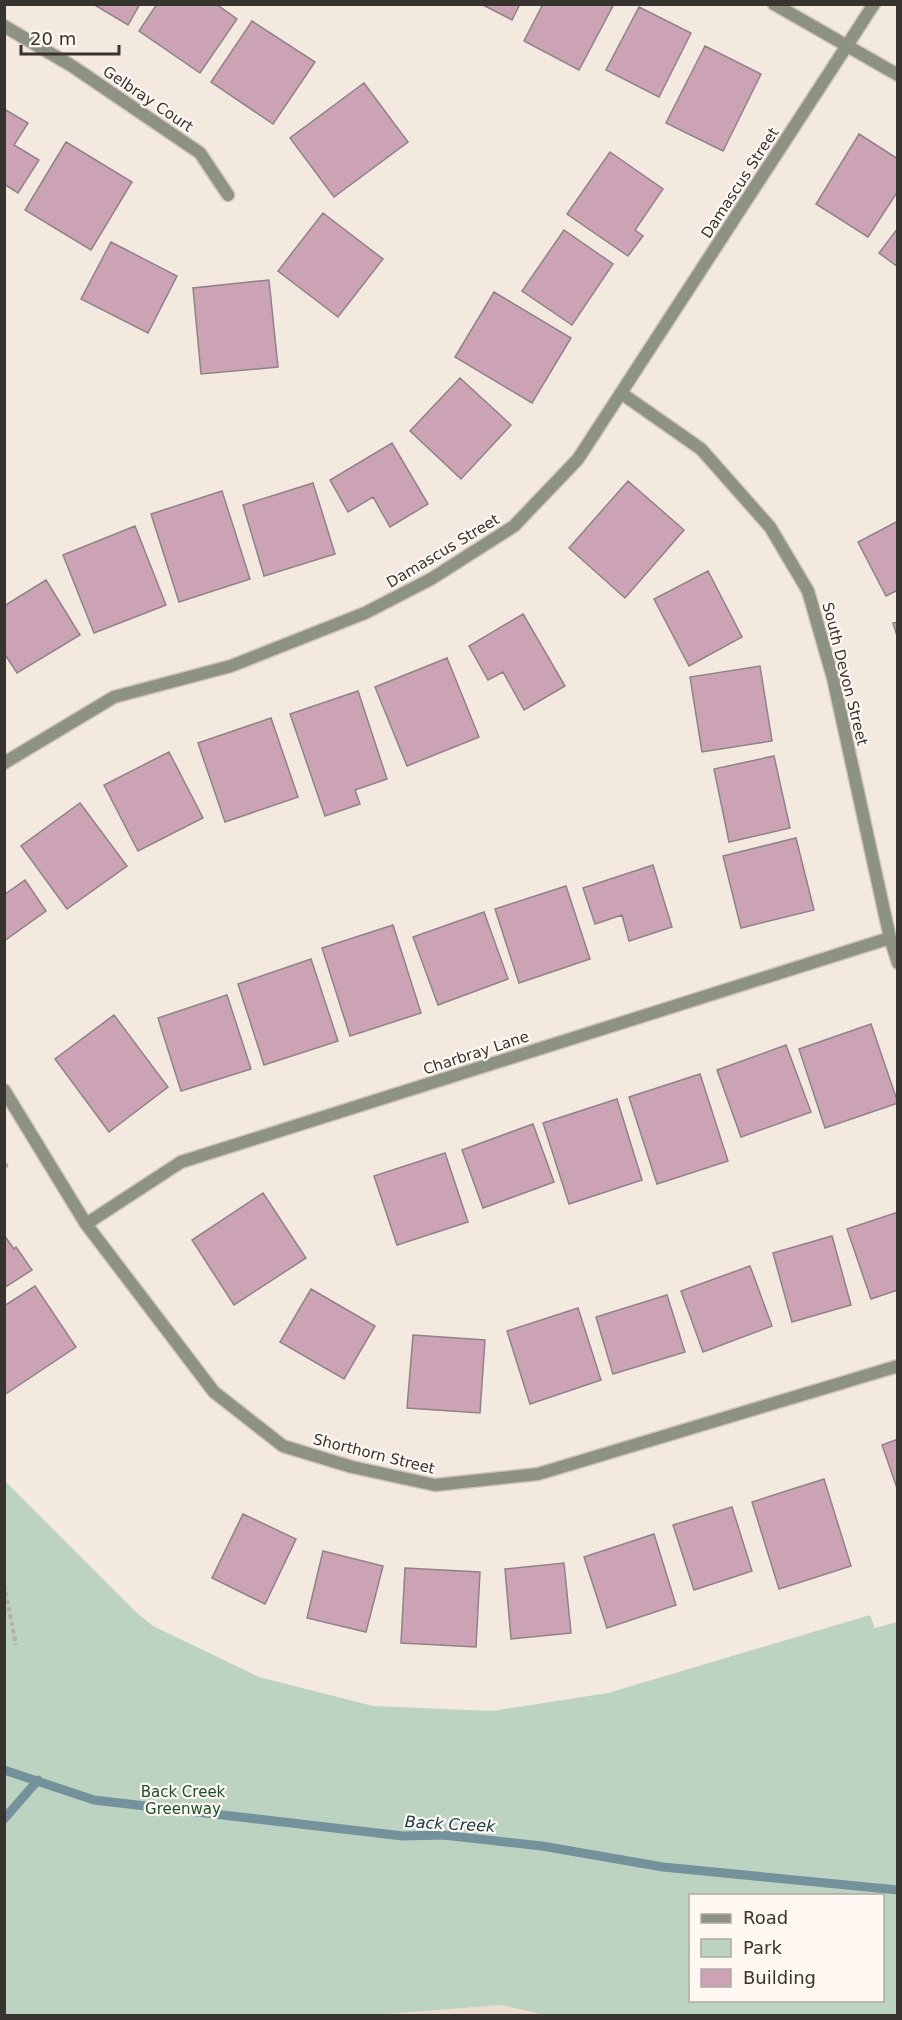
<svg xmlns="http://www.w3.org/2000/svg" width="902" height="2020" font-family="'DejaVu Sans',sans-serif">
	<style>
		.built { fill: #edddce }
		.green { fill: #bdd3c2; fill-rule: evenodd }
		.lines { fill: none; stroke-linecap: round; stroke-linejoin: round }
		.stream { stroke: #74929c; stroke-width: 9 }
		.building { fill: #cba3b5; stroke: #8f8288; stroke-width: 1.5 }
		.street-casing { stroke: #cec5bc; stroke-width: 15 }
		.path { stroke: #b8afa7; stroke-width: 4; stroke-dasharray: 4.5 3; stroke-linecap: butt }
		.street { stroke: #8e9283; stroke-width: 12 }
		.labels { text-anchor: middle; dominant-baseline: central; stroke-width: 4.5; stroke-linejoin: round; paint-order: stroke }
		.street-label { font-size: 15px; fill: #37332f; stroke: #fef7f2 }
		.park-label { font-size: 15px; fill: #184f2c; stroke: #fef7f2 }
		.water-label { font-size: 16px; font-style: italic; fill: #0f3945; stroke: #fef7f2 }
	</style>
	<rect width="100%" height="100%" fill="#f4e9df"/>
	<!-- built -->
	<path class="built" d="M501 2005 549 2015 363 2016Z"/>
	<!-- green -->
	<path class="green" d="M4 1480 138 1614 153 1626 259 1677 373 1706 492 1711 608 1693 870 1615 875 1628 897 1622V2015L549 2016 501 2005 363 2016 5 2015ZM690 1896H882V2000H690Z"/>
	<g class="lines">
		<!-- stream -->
		<path class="stream" d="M4 1770 94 1800 403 1836 443 1835 542 1846 663 1867 898 1890
			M4 1819 38 1780"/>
	</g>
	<!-- building -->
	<path class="building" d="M93 4H140L128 25Z
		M157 4H216L237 19 200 73 139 31Z
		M481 4H520L512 20Z
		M543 4H614L579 70 524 41Z
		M639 7 691 33 659 97 606 70Z
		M252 21 315 62 273 124 211 82Z
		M705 46 761 74 723 151 666 123Z
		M364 83 408 142 334 197 290 138Z
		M4 109 28 123 14 145 39 160 18 193 4 184Z
		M859 134 898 159V191L868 237 816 204Z
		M66 142 132 182 91 250 25 210Z
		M610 152 663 189 635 230 643 236 628 256 567 214Z
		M323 213 383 259 338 317 278 271Z
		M898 228V267L879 253Z
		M564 230 613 264 572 325 522 291Z
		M111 242 177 276 148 333 81 299Z
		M269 280 278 367 201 374 193 288Z
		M494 292 571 338 532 403 455 357Z
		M460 378 511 425 461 479 410 431Z
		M392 443 428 504 390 527 373 497 348 512 330 480Z
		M628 481 684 530 625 598 569 548Z
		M313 483 335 554 264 576 243 505Z
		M222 491 250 579 179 602 151 514Z
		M898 521V590L886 596 858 542Z
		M135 526 166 605 94 633 63 555Z
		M708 571 742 637 689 666 654 599Z
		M46 580 80 635 17 673 4 653V606Z
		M523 614 565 686 524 710 503 672 488 680 469 646Z
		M898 622V639L893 623Z
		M447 658 479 737 407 766 375 687Z
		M760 666 772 741 702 752 690 677Z
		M358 691 387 779 355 790 360 804 325 816 290 714Z
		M271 718 298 797 225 822 198 743Z
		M169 752 203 818 138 851 104 785Z
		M774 756 790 828 729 842 714 769Z
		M80 803 127 866 67 909 21 846Z
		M796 838 814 910 741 928 723 856Z
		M653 865 672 927 629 941 622 915 595 924 583 888Z
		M25 880 46 911 4 941V895Z
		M566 886 590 959 519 983 495 909Z
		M484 912 508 979 438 1005 413 937Z
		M393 925 421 1013 350 1036 322 948Z
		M311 959 338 1041 264 1065 238 984Z
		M227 995 251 1069 181 1091 158 1018Z
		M114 1015 168 1087 109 1132 55 1059Z
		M871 1024 898 1103 825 1128 799 1049Z
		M786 1045 811 1112 741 1137 717 1070Z
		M700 1074 728 1161 657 1184 629 1097Z
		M617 1099 642 1180 569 1204 543 1123Z
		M533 1124 554 1182 483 1208 462 1150Z
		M445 1153 468 1222 397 1245 374 1176Z
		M263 1193 306 1258 234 1305 192 1240Z
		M898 1212V1290L871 1299 847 1229Z
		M4 1235 14 1249 16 1247 32 1270 4 1288Z
		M832 1236 851 1305 792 1322 773 1253Z
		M750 1266 772 1326 703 1352 681 1291Z
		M35 1286 76 1347 4 1395V1306Z
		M311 1289 375 1326 344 1379 280 1342Z
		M667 1295 685 1352 613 1374 596 1317Z
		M578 1308 601 1380 530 1404 507 1331Z
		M413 1335 485 1340 480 1413 407 1408Z
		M898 1439V1491L882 1445Z
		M824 1479 851 1566 779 1589 752 1502Z
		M732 1507 752 1571 694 1590 673 1525Z
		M243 1514 296 1539 265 1604 212 1578Z
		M654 1534 676 1605 607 1628 584 1557Z
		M323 1551 383 1566 366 1632 307 1618Z
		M564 1563 571 1633 511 1639 505 1569Z
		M405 1568 480 1572 476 1647 401 1643Z"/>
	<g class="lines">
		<defs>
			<path id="street" d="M774 4 898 75
				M4 26 72 66 200 153 228 195
				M621 393 701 449 770 527 808 591 833 678 890 938 898 963
				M4 763 114 697 231 666 365 613 431 579 514 526 578 459 874 4
				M4 1090 86 1224 214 1392 283 1446 352 1467 435 1485 538 1474 898 1366
				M86 1224 181 1162 890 938"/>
		</defs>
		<!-- street casing -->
		<use href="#street" class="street-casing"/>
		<!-- path -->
		<path class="path" d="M4 1166 8 1165
			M4 1585 16 1645"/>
		<!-- street -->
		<use href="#street" class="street"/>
	</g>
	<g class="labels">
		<!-- street labels -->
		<g class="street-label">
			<text transform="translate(148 99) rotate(34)">Gelbray Court</text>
			<text transform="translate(740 183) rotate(-57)">Damascus Street</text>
			<text transform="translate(443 551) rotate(-31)">Damascus Street</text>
			<text transform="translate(845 674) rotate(76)">South Devon Street</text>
			<text transform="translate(476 1053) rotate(-18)">Charbray Lane</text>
			<text transform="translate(374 1454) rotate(14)">Shorthorn Street</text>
		</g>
		<!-- park labels -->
		<g class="park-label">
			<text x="183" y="1792">Back Creek<tspan x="183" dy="17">Greenway</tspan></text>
		</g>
		<!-- water labels -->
		<g class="water-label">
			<text transform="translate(450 1824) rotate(3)">Back Creek</text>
		</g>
	</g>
	<!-- border -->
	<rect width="902" height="2020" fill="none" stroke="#37332f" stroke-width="12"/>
	<!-- legend -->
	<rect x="689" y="1894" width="195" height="108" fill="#fef7f2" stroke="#aea9a4" stroke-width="1.5"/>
	<rect x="701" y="1914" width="30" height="9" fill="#8e9283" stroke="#aea9a4" stroke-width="1.5"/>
	<text x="743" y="1924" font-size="18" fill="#37332f">Road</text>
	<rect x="701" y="1939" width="30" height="18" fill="#bdd3c2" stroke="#aea9a4" stroke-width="1.5"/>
	<text x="743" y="1954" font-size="18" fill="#37332f">Park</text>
	<rect x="701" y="1969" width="30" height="18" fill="#cba3b5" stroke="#aea9a4" stroke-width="1.5"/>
	<text x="743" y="1984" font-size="18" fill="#37332f">Building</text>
	<!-- scale -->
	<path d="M21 45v9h98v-9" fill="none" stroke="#37332f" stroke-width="3"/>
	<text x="30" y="45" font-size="18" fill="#37332f" stroke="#fef7f2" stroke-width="4.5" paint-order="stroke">20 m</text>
</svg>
